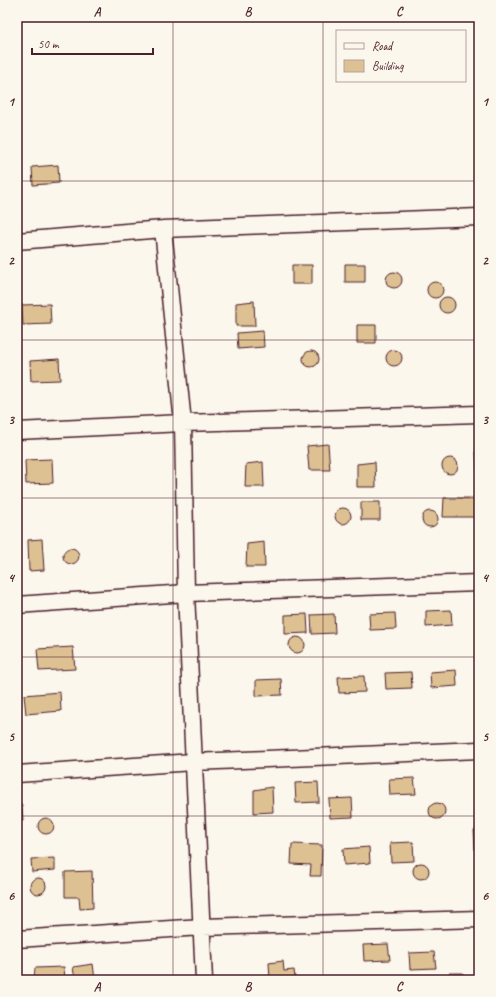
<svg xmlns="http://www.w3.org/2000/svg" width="496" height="997" font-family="Caveat,sans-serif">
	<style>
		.building { fill: #dec192; stroke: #4a1f2b }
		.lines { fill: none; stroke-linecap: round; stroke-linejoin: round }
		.street-casing { stroke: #4a1f2b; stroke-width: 19 }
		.street { stroke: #fbf7ec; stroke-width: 16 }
		.grid { fill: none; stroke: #4a1f2b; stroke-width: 1; stroke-opacity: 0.55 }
		.neatline { fill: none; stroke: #4a1f2b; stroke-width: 1.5 }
		.grid-label { font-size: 13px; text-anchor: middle; font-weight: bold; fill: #4a1f2b }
	</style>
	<rect width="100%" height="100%" fill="#fbf7ec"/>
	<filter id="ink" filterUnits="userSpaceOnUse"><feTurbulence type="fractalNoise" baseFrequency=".025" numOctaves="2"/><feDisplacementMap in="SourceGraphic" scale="8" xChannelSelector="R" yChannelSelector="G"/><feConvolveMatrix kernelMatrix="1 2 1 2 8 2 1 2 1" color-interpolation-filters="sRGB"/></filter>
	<g filter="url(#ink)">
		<!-- building -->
		<path class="building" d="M58 165 59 183 33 185 32 167Z
			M345 264H365V282H345Z
			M292 265H312V284H292Z
			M386 280a8 8 0 1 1 16 0a8 8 0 1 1-16 0Z
			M427 290a8 8 0 1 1 16 0a8 8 0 1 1-16 0Z
			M439 305a8 8 0 1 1 16 0a8 8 0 1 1-16 0Z
			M254 301 255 326H236V303Z
			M50 304 51 324 23 325 22 305Z
			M357 325H376V343H357Z
			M263 331 264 347 238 349 237 333Z
			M386 358a8 8 0 1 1 16 0a8 8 0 1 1-16 0Z
			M303 359a8 8 0 1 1 16 0a8 8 0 1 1-16 0Z
			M59 359 60 380 31 381 30 361Z
			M328 444 330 470H309L307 446Z
			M476 451H479V471H477Z
			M442 466a8 8 0 1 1 16 0a8 8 0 1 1-16 0Z
			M52 459 53 483 26 484 25 460Z
			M263 462 264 487H245L246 464Z
			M375 462 376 487H357V464Z
			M444 498H474V517H443Z
			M361 502H380V520H361Z
			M335 516a8 8 0 1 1 16 0a8 8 0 1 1-16 0Z
			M422 519a8 8 0 1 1 16 0a8 8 0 1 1-16 0Z
			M42 539 44 570 29 571 28 540Z
			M264 542 265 567H246L247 544Z
			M63 556a8 8 0 1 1 16 0a8 8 0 1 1-16 0Z
			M451 610 452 625 426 627V611Z
			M395 613 396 629 370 630 369 614Z
			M307 614 308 633 285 634V615Z
			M334 614 335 633 312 634 311 615Z
			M289 645a8 8 0 1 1 16 0a8 8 0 1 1-16 0Z
			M73 647 75 669 39 671 37 649Z
			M456 670 457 686 431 688 430 672Z
			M20 672 21 690H17V673Z
			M411 672 412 688 386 689 385 673Z
			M364 676 365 692 339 693 338 677Z
			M281 679 282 695 256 696V680Z
			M60 692 61 711 26 714 24 695Z
			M414 778 416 794 390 795 389 779Z
			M318 782 319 802 296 803 295 783Z
			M272 787 273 812 254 813V790Z
			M352 798 353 817 330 818 329 799Z
			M429 811a8 8 0 1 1 16 0a8 8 0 1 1-16 0Z
			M17 805H22L23 821H17Z
			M38 826a8 8 0 1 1 16 0a8 8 0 1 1-16 0Z
			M474 830H479V850H475Z
			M413 842 414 861 391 862 390 843Z
			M292 844 322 845 321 876H310L311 865 291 864Z
			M369 847 370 863 344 865 343 849Z
			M55 858V870L32 872 31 859Z
			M413 871a8 8 0 1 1 16 0a8 8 0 1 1-16 0Z
			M92 871 93 908 80 909 79 897H65V872Z
			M30 886a8 8 0 1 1 16 0a8 8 0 1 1-16 0Z
			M388 944 390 960 364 961 363 945Z
			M434 952 436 968 410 969 409 953Z
			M283 961 284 971 294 970 295 978 270 980 269 963Z
			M93 964 95 980H75L73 967Z
			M64 967 65 980H34L35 968Z
			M449 973H463V980H449Z"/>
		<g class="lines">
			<defs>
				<path id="street" d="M163 229 183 423 186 593 204 980
					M17 241 163 229 479 217
					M17 431 183 423 479 414
					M17 605 186 593 479 583
					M17 774 193 762 479 750
					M17 939 202 927 479 919"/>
			</defs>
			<!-- street casing -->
			<use href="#street" class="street-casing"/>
			<!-- street -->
			<use href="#street" class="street"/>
		</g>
	</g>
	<!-- grid -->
	<path class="grid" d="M173 17V980M323 17V980M17 181H479M17 340H479M17 498H479M17 657H479M17 816H479"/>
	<!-- margin -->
	<rect width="496" height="997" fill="none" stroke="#fbf7ec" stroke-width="44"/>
	<!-- legend -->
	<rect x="336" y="30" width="130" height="52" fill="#fbf7ec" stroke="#b4a19f"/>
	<rect x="344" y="43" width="20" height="6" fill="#fbf7ec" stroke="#b4a19f"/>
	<text x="372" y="50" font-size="12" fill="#4a1f2b">Road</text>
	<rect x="344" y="60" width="20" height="12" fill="#dec192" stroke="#b4a19f"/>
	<text x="372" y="70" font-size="12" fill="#4a1f2b">Building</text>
	<!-- scale -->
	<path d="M32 48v6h121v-6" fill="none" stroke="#4a1f2b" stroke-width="2"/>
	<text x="38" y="48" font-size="12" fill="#4a1f2b" stroke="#fbf7ec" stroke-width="3" paint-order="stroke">50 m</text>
	<rect x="22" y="22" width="452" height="953" class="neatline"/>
	<g class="grid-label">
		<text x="97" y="16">A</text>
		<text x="248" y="16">B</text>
		<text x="399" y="16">C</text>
		<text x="11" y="106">1</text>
		<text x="485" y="106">1</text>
		<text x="11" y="265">2</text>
		<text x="485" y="265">2</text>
		<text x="11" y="424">3</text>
		<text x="485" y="424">3</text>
		<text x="11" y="582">4</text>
		<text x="485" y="582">4</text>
		<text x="11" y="741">5</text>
		<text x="485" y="741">5</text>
		<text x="11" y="900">6</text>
		<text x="485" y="900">6</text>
		<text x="97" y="991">A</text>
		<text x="248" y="991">B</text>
		<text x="399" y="991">C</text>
	</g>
</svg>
